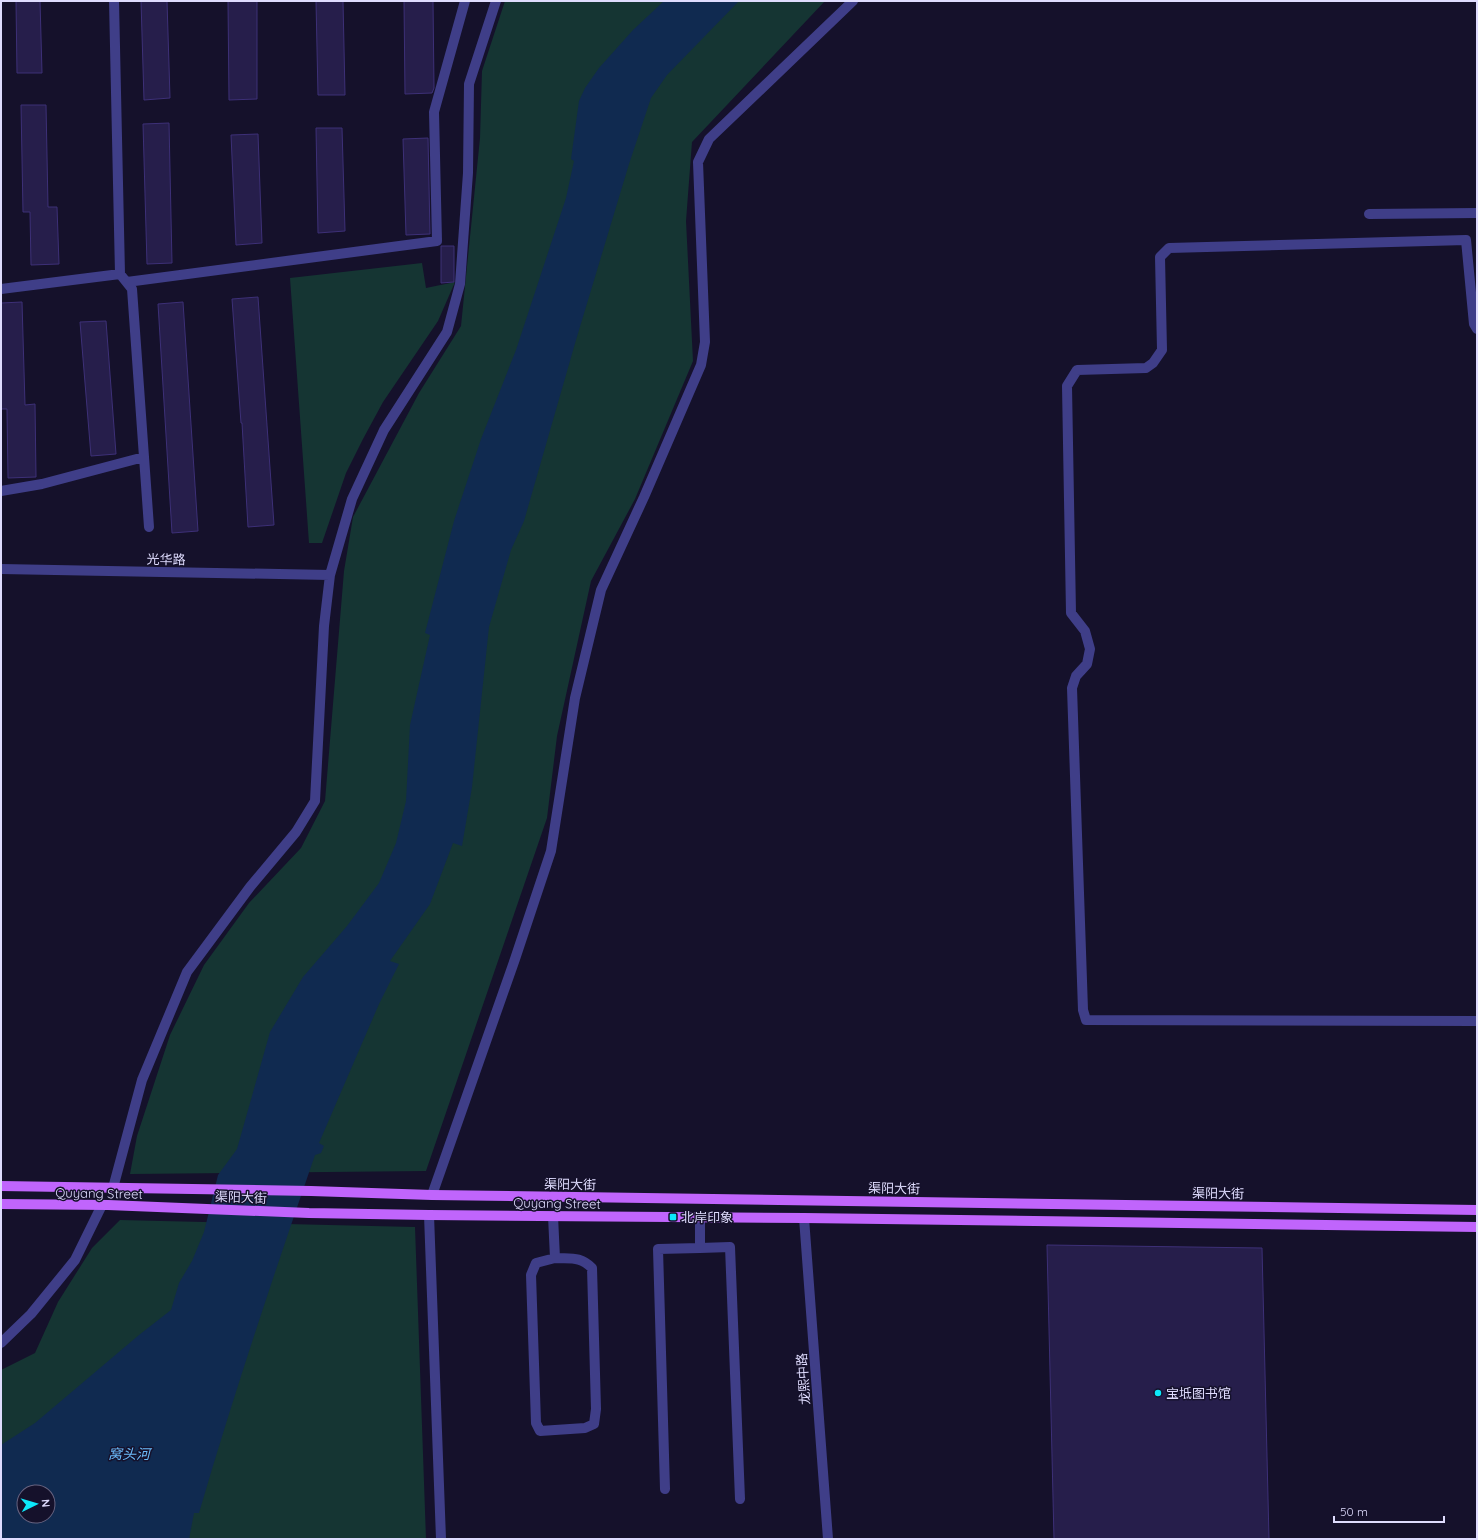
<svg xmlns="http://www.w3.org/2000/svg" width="1478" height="1540" font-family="Quicksand,'Noto Sans SC',sans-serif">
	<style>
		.green { fill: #153533; fill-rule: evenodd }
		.water { fill: #102a50; fill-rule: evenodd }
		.building { fill: #261e4b; stroke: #3d3077 }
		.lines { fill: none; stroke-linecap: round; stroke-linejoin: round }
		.minor { stroke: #3f3e88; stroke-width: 10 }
		.major { stroke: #c065fc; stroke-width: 10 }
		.poi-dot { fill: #0ce8fa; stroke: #15112b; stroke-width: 1.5 }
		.labels { text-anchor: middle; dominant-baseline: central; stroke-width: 3; stroke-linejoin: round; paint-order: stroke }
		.street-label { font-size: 13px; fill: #dfdcfe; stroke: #15112b }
		.poi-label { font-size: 13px; fill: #dfdcfe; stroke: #15112b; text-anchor: start }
		.water-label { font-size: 14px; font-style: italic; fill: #6cbcfc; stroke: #15112b }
	</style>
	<rect width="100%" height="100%" fill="#15112b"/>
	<!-- green -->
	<path class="green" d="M505 1H825L692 142 686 221 693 361 635 499 591 581 557 736 547 818 426 1171 130 1174 137 1136 170 1035 204 965 249 903 301 848 325 801 344 571 353 517 419 393 461 326 480 138 482 71Z
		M422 263 426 288 455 282 438 321 383 402 363 439 346 473 322 543H309L290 278Z
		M120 1220 415 1227 426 1539H1V1370L35 1353 58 1302 92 1248ZM24 1492H48V1516H24Z"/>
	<!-- water -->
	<path class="water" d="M664 1H739L667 75 651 98 629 164 576 340 524 521 511 550 489 627 472 787 462 846 453 843 430 904 390 961 399 964 379 1004 319 1143 324 1146 321 1153 315 1155C274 1274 234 1393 199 1513H194L189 1539H1V1445L35 1423 139 1335 171 1310 179 1283 192 1261 204 1232 218 1175 237 1149 270 1032 303 977 347 926 379 883 396 843 406 801 410 725 430 635 425 633 454 521 481 439 516 350 566 198 574 161 571 159 579 101 585 88 599 68 633 30ZM24 1492H48V1516H24Z"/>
	<!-- building -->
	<path class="building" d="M16 1H40L42 73H17Z
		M141 1H167L170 98 144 100Z
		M228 1H257V99L229 100Z
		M316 1H343L345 95H318Z
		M404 1H433L434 88 432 93 405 94Z
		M21 105H46L48 207H57L59 264 31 265 30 212H23Z
		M169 123 172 263 147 264 143 124Z
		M316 128H342L345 231 318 233Z
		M258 134 262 243 236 245 231 135Z
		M428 138 430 234 406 235 403 139Z
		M441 246H454V282L441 283Z
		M258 297 274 525 248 527 242 423H241L232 299Z
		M22 302 25 405 35 404 36 477 8 478 7 409H1V303Z
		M183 302 198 531 172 533 158 304Z
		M106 321 116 454 91 456 80 322Z
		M1047 1245 1262 1248 1269 1539H1054Z"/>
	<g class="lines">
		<!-- minor -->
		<path class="minor" d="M114 1 120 274 132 289 149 527
			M1369 214 1477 213
			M127 282 437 241 434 112 465 1
			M1 289 120 274
			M1477 329 1474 324 1466 240 1169 248 1160 257 1162 350 1153 363 1146 368 1077 370 1067 386 1071 613 1085 631 1090 649 1087 664 1076 676 1072 688 1083 1010 1086 1020 1477 1021
			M1 491 42 484 144 457
			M1 569 330 575
			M113 1188 142 1080 187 972 250 887 296 832 315 801 324 626 330 575 352 499 384 430 447 332 460 284 468 173 469 84 496 1
			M432 1195 515 959 551 851 575 698 601 590 644 497 701 365 705 342 698 162 709 139 853 1
			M429 1215 441 1539
			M553 1216 555 1258 536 1263 531 1275 536 1423 540 1431 585 1428 594 1424 596 1409 592 1268C580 1256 571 1259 555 1258
			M700 1217V1248L730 1247 740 1499
			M804 1218 828 1539
			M1 1343 31 1314 75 1260 102 1205
			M665 1489 658 1249 700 1248"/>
		<!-- major -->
		<path class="major" d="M1 1186 311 1191 432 1195 1477 1210
			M1 1204 108 1205 309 1213 429 1215 804 1218 1477 1227"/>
	</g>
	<!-- markers -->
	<g class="poi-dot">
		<rect x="669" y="1213" width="8" height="8" rx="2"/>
		<circle cx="1158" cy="1393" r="4"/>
	</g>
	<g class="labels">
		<!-- street labels -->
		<g class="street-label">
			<text transform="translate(166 559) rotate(1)">光华路</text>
			<text transform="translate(570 1184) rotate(1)">渠阳大街</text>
			<text transform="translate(894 1188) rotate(1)">渠阳大街</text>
			<text transform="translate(99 1193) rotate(1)">Quyang Street</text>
			<text transform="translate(1218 1193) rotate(1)">渠阳大街</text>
			<text transform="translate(241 1197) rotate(2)">渠阳大街</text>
			<text transform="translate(557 1203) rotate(1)">Quyang Street</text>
			<text transform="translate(803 1379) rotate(-94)">龙熙中路</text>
		</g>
		<!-- poi labels -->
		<g class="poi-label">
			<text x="681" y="1217">北岸印象</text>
			<text x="1166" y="1393">宝坻图书馆</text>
		</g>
		<!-- water labels -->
		<g class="water-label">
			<text x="129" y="1454">窝头河</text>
		</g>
	</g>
	<!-- border -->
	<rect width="1478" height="1540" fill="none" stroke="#dfdcfe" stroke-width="4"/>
	<!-- north arrow -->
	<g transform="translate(36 1504) rotate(85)"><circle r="19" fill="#15112b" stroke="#66627f"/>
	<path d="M0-3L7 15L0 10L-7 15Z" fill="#0ce8fa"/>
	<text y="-6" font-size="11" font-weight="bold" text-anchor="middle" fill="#dfdcfe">N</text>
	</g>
	<!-- scale -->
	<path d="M1334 1516v6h110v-6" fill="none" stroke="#dfdcfe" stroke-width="2"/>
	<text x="1340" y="1516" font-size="12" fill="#dfdcfe" stroke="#15112b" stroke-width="3" paint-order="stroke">50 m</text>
</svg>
